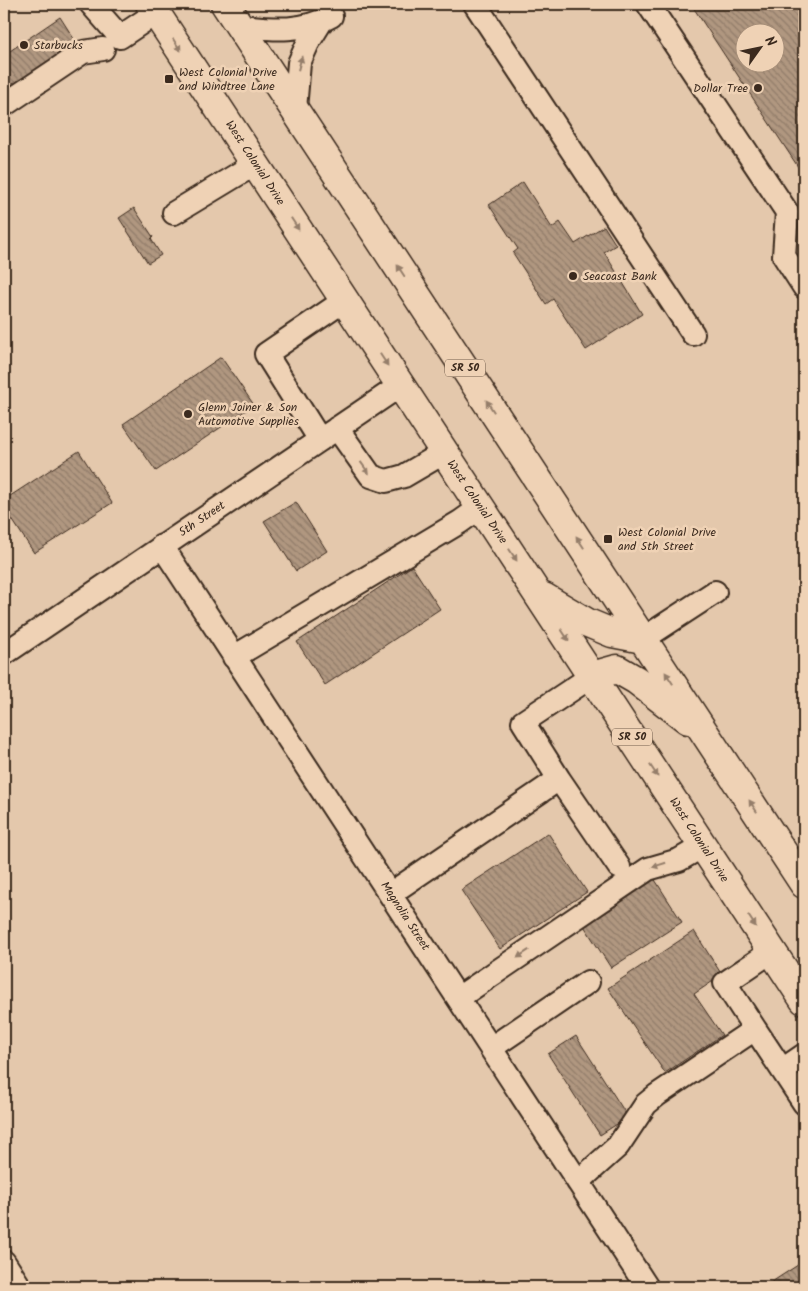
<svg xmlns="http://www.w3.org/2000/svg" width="808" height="1291" font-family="Kalam,sans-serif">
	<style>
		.building { fill: url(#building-back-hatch); stroke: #3b2a1e; fill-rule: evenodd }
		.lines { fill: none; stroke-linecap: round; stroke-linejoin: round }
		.minor-casing { stroke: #3b2a1e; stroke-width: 26 }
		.highway-casing { stroke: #3b2a1e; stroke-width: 31 }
		.minor { stroke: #efd2b5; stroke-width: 22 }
		.highway { stroke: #efd2b5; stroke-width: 28 }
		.oneway { fill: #957e6a }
		.poi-dot { fill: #3b2a1e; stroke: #efd2b5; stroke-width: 2 }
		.labels { text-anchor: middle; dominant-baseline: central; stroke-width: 5; stroke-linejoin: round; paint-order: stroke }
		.shield { fill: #efd2b5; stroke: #715c4b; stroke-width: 1 }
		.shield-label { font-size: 11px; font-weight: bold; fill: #3b2a1e }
		.poi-label { font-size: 12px; fill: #3b2a1e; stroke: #efd2b5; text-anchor: start }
		.street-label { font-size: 12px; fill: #3b2a1e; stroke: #efd2b5 }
	</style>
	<defs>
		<pattern id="building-back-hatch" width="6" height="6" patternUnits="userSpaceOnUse" patternTransform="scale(1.25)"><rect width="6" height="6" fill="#b09780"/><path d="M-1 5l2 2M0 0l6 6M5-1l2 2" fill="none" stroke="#907b68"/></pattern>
	</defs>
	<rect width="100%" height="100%" fill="#e4c8ac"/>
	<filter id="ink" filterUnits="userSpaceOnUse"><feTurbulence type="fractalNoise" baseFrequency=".02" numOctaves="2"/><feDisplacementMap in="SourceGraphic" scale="10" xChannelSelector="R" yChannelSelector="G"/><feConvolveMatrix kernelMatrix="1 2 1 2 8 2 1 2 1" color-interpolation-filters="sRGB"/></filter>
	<g filter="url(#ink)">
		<!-- building -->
		<path class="building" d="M691 4H804V176ZM746 32H776V62H746Z
			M60 17 76 42 57 55 60 60 4 93V55Z
			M523 182 552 228 560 222 575 244 604 226 616 245 604 252 642 314 586 350 553 299 546 304 513 253 518 249 489 205Z
			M134 208 153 237 151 239 161 255 148 263 119 218Z
			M221 357 254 405 156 471 123 424Z
			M79 451 112 503 34 553 4 507V500Z
			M296 502 327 551 296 571 264 521Z
			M412 566 440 609 325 685 297 642Z
			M548 833 587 892 500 949 461 890Z
			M650 872 682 922 611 968 579 918Z
			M694 931 722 975 694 994 722 1035 665 1073 608 988Z
			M576 1036 628 1117 600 1135 548 1054Z
			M804 1261V1287H764Z"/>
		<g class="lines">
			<defs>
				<path id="minor" d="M91 4 120 37 156 13
					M475 4 693 334
					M648 4 787 212 784 256 804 287
					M240 26C271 29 302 33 331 16
					M4 105 83 52 103 49
					M295 109 299 63 308 43 321 22
					M174 213 255 164
					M337 428 371 476 386 481 404 476 445 452
					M320 440 266 354 345 300
					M162 546 647 1287
					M643 639 715 592
					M4 654 401 385
					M234 657 460 522 481 507
					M559 779 619 867
					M390 894 559 779 523 722 592 676
					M458 998 648 869 679 860 703 846
					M755 1029 725 983 772 951
					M491 1048 588 982
					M782 1070 804 1055
					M578 1182 618 1146 646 1104 657 1095 755 1029 804 1103
					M4 1262 20 1287"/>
				<path id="highway" d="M150 4 804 1000
					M225 4 804 884
					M544 597 588 623 612 633 643 639
					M592 676 617 669 636 680 688 720"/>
			</defs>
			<!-- minor casing -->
			<use href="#minor" class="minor-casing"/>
			<!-- highway casing -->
			<use href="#highway" class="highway-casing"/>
			<!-- minor -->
			<use href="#minor" class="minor"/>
			<!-- highway -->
			<use href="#highway" class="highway"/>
		</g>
		<!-- one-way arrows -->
		<defs><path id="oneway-solid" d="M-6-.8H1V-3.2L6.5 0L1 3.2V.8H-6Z" transform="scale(1.25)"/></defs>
		<g class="oneway">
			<use href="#oneway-solid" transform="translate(177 45) rotate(57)"/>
			<use href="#oneway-solid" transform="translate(300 63) rotate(-75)"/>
			<use href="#oneway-solid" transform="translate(295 224) rotate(57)"/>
			<use href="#oneway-solid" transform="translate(401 271) rotate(-123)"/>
			<use href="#oneway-solid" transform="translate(384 360) rotate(57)"/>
			<use href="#oneway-solid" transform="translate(490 406) rotate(-123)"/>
			<use href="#oneway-solid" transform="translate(365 468) rotate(54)"/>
			<use href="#oneway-solid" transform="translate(580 542) rotate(-123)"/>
			<use href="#oneway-solid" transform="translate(513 555) rotate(57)"/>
			<use href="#oneway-solid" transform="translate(565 635) rotate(57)"/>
			<use href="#oneway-solid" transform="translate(669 678) rotate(-123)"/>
			<use href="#oneway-solid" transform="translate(654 771) rotate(57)"/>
			<use href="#oneway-solid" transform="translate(753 806) rotate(-123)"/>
			<use href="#oneway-solid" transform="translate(659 865) rotate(163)"/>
			<use href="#oneway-solid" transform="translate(752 921) rotate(57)"/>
			<use href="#oneway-solid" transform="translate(523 954) rotate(146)"/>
		</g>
	</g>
	<!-- markers -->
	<g class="poi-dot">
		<circle cx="24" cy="45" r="5"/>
		<rect x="164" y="74" width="10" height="10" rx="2.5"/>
		<circle cx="758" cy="88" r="5"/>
		<circle cx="573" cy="276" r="5"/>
		<circle cx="188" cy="414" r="5"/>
		<rect x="603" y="534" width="10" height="10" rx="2.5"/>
	</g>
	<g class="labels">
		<!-- shield labels -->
		<g class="shield">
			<rect x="445" y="359.5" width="40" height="17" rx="4"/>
			<rect x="612" y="728.5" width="40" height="17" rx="4"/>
		</g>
		<g class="shield-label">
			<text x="465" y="368">SR 50</text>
			<text x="632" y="737">SR 50</text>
		</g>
		<!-- poi labels -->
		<g class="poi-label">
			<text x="34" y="45">Starbucks</text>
			<text x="179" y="72">West Colonial Drive<tspan x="179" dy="14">and Windtree Lane</tspan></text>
			<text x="748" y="88" text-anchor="end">Dollar Tree</text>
			<text x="583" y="276">Seacoast Bank</text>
			<text x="198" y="407">Glenn Joiner &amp; Son<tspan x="198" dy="14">Automotive Supplies</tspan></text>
			<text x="618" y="532">West Colonial Drive<tspan x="618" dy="14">and 5th Street</tspan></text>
		</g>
		<!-- street labels -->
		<g class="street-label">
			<text transform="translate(255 163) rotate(57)">West Colonial Drive</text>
			<text transform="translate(477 502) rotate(56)">West Colonial Drive</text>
			<text transform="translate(202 519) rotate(-34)">5th Street</text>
			<text transform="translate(699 840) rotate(57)">West Colonial Drive</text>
			<text transform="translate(405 916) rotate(57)">Magnolia Street</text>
		</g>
	</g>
	<!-- margin -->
	<rect width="808" height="1291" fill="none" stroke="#efd2b5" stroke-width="20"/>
	<rect x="10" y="10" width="788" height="1271" fill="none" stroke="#3b2a1e" stroke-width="2" filter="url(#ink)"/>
	<!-- north arrow -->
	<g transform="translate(760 48) rotate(57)"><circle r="24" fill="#efd2b5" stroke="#a78f79"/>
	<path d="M0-4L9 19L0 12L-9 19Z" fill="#3b2a1e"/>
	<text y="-8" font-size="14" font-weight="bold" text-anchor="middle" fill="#3b2a1e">N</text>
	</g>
</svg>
